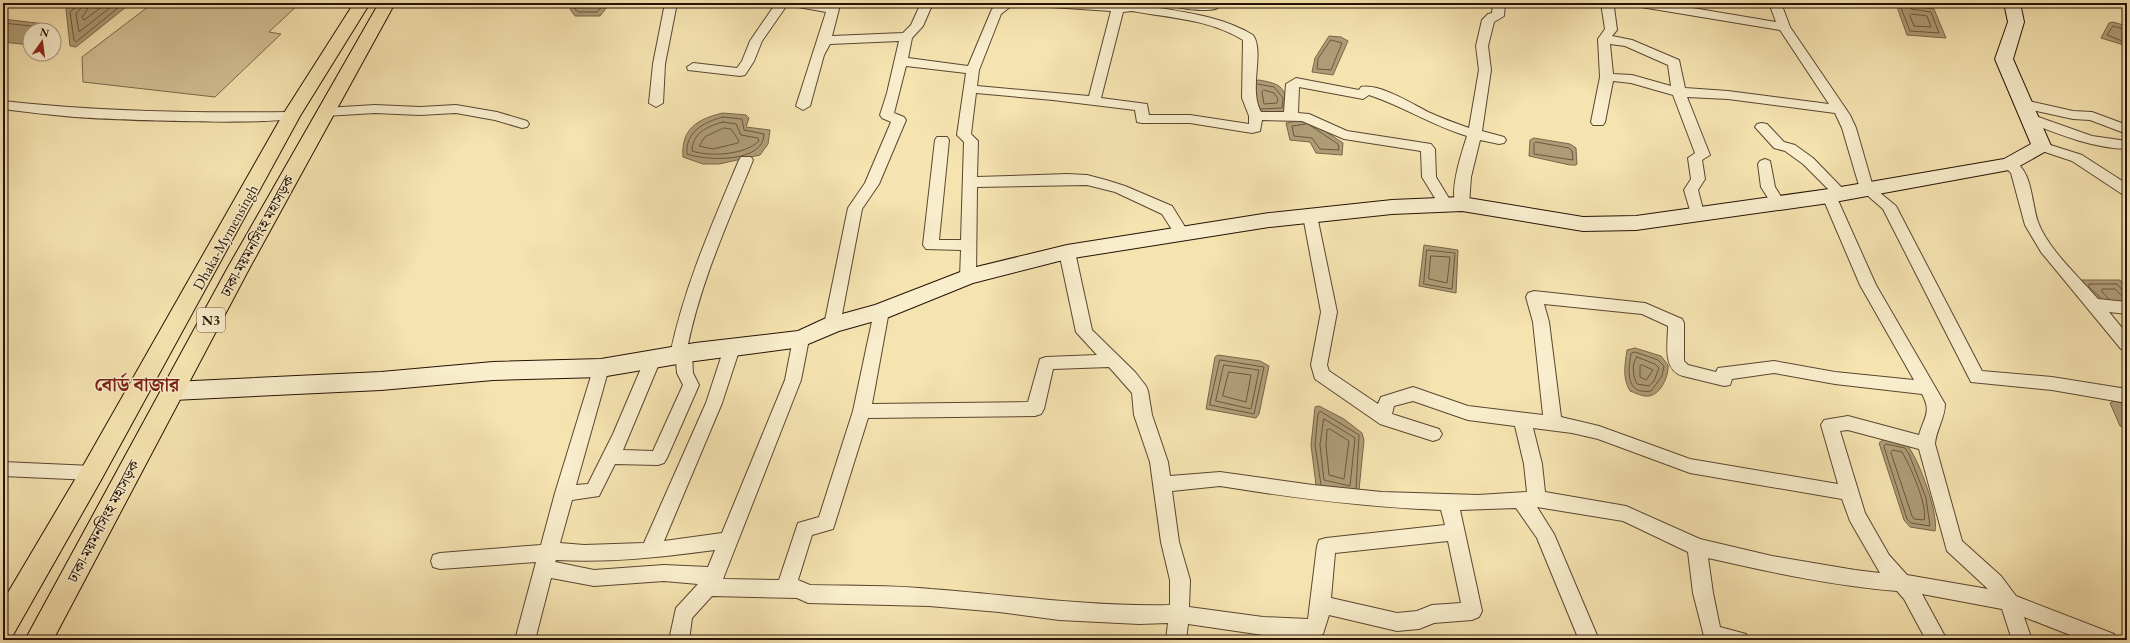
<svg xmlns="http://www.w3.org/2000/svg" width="2130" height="643" font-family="'EB Garamond','Noto Serif Bengali',serif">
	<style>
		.green { fill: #d2bf93; stroke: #7c684c }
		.water { fill: #af9c76; stroke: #796549 }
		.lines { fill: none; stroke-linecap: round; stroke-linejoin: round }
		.shore { stroke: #6b573e; stroke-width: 1 }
		.street-casing { stroke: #5a4630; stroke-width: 2 }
		.secondary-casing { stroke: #271205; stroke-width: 2 }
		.highway-casing { stroke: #271205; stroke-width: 2 }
		.street { fill: #f8edcc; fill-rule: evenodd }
		.secondary { fill: #f8edcc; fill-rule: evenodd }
		.highway { fill: #f5e3b0; fill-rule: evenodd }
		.labels { text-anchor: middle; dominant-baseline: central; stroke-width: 3; stroke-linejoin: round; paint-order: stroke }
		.shield { fill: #f8edcc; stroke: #665441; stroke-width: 1 }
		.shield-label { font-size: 14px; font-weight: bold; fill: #271205 }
		.street-label { font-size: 15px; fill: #271205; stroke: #f8edcc }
		.district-label { font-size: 19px; font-weight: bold; fill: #7a1f14; stroke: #f8edcc }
	</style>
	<rect width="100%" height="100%" fill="#f5e3b0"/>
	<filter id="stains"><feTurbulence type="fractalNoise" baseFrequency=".005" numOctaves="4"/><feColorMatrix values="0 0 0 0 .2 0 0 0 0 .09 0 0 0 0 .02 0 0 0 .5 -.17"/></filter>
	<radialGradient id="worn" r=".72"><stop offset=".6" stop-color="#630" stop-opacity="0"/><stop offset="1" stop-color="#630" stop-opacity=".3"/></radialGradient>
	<!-- green -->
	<path class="green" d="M153 3H300L269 32 281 34 215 97 83 82 82 57Z"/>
	<!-- water -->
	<path class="water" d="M75 3H131L76 47 70 46 66 9Z
		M574 3H610L600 16H575L570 9Z
		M1896 4 1934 9 1946 38 1907 35Z
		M3 19 45 24V30H30V45L3 42Z
		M2113 22 2127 26V46L2101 38 2109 23Z
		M1329 36 1341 37 1348 41 1333 75 1312 72 1315 58Z
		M1259 80C1282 84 1287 88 1287 112L1259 113 1253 81Z
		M723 113 746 115 749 118 746 127 770 130 768 144 760 155 719 164H703L683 157C681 129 697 119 723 113Z
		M1307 119 1343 143 1342 155 1316 153 1310 142 1290 140 1286 123Z
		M1534 138 1570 144 1576 148 1577 164 1576 165H1570L1529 156 1530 140Z
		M1424 245 1458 250 1456 293 1419 286Z
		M2078 280H2120L2127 290V311L2106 308Z
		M1635 348 1661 356 1668 365C1669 376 1661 394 1649 396 1643 397 1636 393 1630 391 1622 377 1625 365 1627 350Z
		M1218 355 1260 361 1269 366 1259 414 1256 418 1206 409 1215 357Z
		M2113 401 2127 404V427L2120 426 2110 403Z
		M1319 406 1344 419 1362 433 1364 440 1359 490 1319 488 1316 485 1311 445 1315 407Z
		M1884 439 1907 445C1919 459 1939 515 1935 531L1910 527 1904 520 1879 443Z"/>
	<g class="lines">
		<!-- shore -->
		<path class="shore" d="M77 3 76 7 70 12 74 40 76 42 124 3
			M82 3 81 8 76 14 79 32 116 3
			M88 3 87 10 82 17 84 20 107 3
			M577 3 575 9 578 12H597L605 3
			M1899 3 1910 31 1939 33 1931 12 1911 9 1908 3
			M1912 14 1927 16 1931 27 1914 26 1910 16Z
			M3 23 40 27 41 30
			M2127 30 2113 26 2107 35 2127 43
			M1331 40 1342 43 1331 70 1317 69 1318 59Z
			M1257 84 1274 87 1283 98 1282 108 1261 109
			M1264 90 1274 93 1278 99 1277 103 1264 104 1262 92Z
			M723 117 742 119 744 130 764 134C764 163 707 161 687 154 685 132 704 122 723 117Z
			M723 122 736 124 741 135 758 138 759 141C745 155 710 157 692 151 692 133 708 126 723 122Z
			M1306 124 1292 126 1294 136 1312 138 1320 149 1339 150 1338 144 1308 124
			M724 128 731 129 739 141 738 143 713 149 699 146 705 137Z
			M1536 142 1569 148 1572 151 1573 160 1534 154V144Z
			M1427 250 1455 253 1452 289 1424 284Z
			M1431 256 1450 257 1447 283 1429 279Z
			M2101 298 2089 287V284H2117L2123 291 2127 292
			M2109 299 2102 292V289H2115L2121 295 2127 297
			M1635 352 1658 360 1664 366 1662 376 1651 391C1625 395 1628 371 1631 354Z
			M1637 357 1655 364 1659 368 1654 381 1649 386 1637 384C1633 376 1631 364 1637 357Z
			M1220 360 1264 367 1254 414 1210 405Z
			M1224 365 1259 370 1251 409 1216 401Z
			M1642 365 1653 370 1646 380 1640 377V366Z
			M1229 372 1251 375 1246 402 1223 396Z
			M1324 419 1355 438 1350 486 1324 480 1320 445Z
			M1330 429 1349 441 1344 479 1329 475 1326 445 1327 430Z
			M1886 444 1905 448 1909 454 1926 498 1930 526 1911 523 1907 519 1884 447Z
			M1893 450 1902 452C1910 465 1928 506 1924 520L1914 519 1912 516 1891 453Z
			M1321 485 1315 445 1318 414 1320 411 1359 435 1356 488"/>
		<defs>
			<path id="street" d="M665 3H677L665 64 663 103 656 107 649 103 653 64Z
				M776 3H817L837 6 839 9 832 36 903 33 911 25 921 3H933L923 26 912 38 908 58 968 66 992 9 1001 3H1015L1001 14 979 70 977 86 1089 96 1111 11 1051 7 1045 3 1124 5 1129 3C1171 11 1216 13 1253 35 1265 52 1248 89 1261 112H1284L1286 84 1296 78 1359 90 1361 87C1379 83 1413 104 1428 112 1441 118 1455 123 1469 128L1479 70 1476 46 1482 20 1488 14 1492 13 1493 3H1505L1504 16 1494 22 1488 46 1491 70 1482 131 1504 137 1506 140 1504 143 1499 144 1480 140 1471 177 1469 204 1467 207H1457C1448 193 1462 152 1467 136 1433 126 1403 106 1369 95L1363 99 1299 87 1298 113 1309 114 1347 131 1431 144 1435 149 1436 177 1453 205 1451 208H1441L1422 177 1421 151 1344 139 1302 121 1262 120 1260 131 1252 133 1190 123H1142L1137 122 1135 110 1053 100 976 93 971 134 978 141 977 177 1067 174 1087 175 1106 180 1125 186 1172 206 1190 235 1188 239 1183 240 1178 239 1162 214 1115 192 1087 185 977 187 976 277 973 281 968 283 963 281 960 277 961 250 926 249 923 245 935 140 937 137H947L949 140 939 240H961L964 142 957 135 966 73 906 66 894 113 904 117 906 120 879 184 862 209 840 325 838 329 832 331 826 329 824 325 848 208 865 183 891 122 882 118 880 115 887 93 899 41 830 44 824 55 810 106 803 110 796 106 826 12 787 5 762 41 754 61 745 75 740 76 688 70 687 67 693 63 737 68 742 61 750 41ZM1132 11C1170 18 1209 19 1243 40L1242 98 1249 116V124L1190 115H1149L1147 104 1101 98 1123 12Z
				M1168 3 1217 4 1219 7C1215 13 1172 9 1168 3Z
				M1601 3H1633L1627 7H1614L1617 30 1612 36 1632 40 1679 60 1685 88 1728 91 1829 104 1780 30 1641 7 1635 3H1663L1776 22 1769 3H1781L1790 27 1850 115 1856 128 1873 187 1896 206 1982 371 2052 377 2127 389V403L2052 390 1971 382 1883 209 1860 189 1842 128 1835 113 1728 99 1687 97 1710 155 1702 160 1705 179 1698 190 1704 213 1702 217H1692L1684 190 1691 179 1688 158 1695 153 1673 95 1631 83 1613 81 1605 122 1603 125H1593L1591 122 1600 77 1598 39 1605 29ZM1610 44 1625 46 1668 65 1671 86 1632 75 1613 74Z
				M2024 100 2073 111 2092 112 2127 125V134L2090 120 2073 119 2019 107 2017 104Z
				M3 101C99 112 195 113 291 112L298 116C290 127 101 119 75 117 51 115 27 112 3 109Z
				M375 105 420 107 456 105 497 112 527 121 529 124 527 127 522 128 495 120 456 113 420 115 375 113 325 116 318 112 325 108Z
				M2030 114 2092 136 2127 141V149C2091 148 2058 134 2025 121L2023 118Z
				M1762 123 1767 124 1784 142 1795 145 1813 158 1848 194 1846 197 1837 198 1876 285 1945 404C1945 418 1936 430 1935 444L1962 541 2001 576 2016 596 2114 634 2117 640H2083L2024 617 2032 640H2012L2002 609 1922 594 1947 640H1926L1904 599 1897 591C1833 586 1770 572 1708 558L1713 593 1720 627 1746 634 1749 640H1705L1693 593 1688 552 1623 521 1537 507 1554 534 1599 640H1579L1537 538 1516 508 1460 510 1482 611 1479 617 1472 620 1434 623 1419 629 1397 631 1329 615 1323 634 1316 637 1263 635 1188 624 1186 640H1166L1168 623 1139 624 1059 620 999 612 929 606 808 603 797 598 712 596 692 618 689 640H669L676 608 698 584 664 581 594 586 551 578 535 640H515L536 562 440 569 433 567 431 561 433 555 440 553 541 545 555 493 595 363 601 362 607 363 609 368 576 485 588 484 613 434 645 359 647 355 653 353 659 355 661 359 623 450 653 451 683 385 677 373 676 361 672 359 670 355C684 287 712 224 739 160L741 157H751L753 160C728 222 700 283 687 349L692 354 693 373 699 385 667 458 664 463 658 465 615 464 599 496 572 500 560 543 584 545 644 543 706 403 724 348 726 344 732 342 738 344 740 348 722 403 664 541 722 533 785 380 793 339 795 335 801 333 807 335 809 339 801 380 723 579 779 580 798 523 819 517 853 411 875 307 881 305 887 307 889 311 872 404 1028 402 1040 359 1046 357 1097 355 1076 332 1059 252 1062 248 1067 247 1072 248 1075 252 1092 330 1135 372 1146 386 1148 391 1152 415 1168 462 1170 476 1220 472 1313 485 1382 492 1478 495 1527 492 1524 464 1515 426 1468 420 1413 401 1394 406 1392 414 1439 429 1442 434 1439 439 1433 441 1380 424 1315 379 1311 365 1321 312 1303 216 1305 212H1315L1317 216 1337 312 1327 365 1329 371 1378 404 1381 397 1413 387 1468 406 1543 415 1533 322 1526 297 1528 293 1534 291 1645 303 1682 319 1684 323V361L1688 365 1716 372 1718 368 1774 361 1835 372 1914 380 1860 285 1822 196 1824 193 1830 191 1803 164 1785 151 1774 148 1755 127 1757 124ZM1544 304 1642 314 1668 326C1668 344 1662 370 1683 376L1724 386 1730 385 1732 379 1774 373 1835 384 1922 394C1932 412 1924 417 1919 435L1848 416 1824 420 1821 425 1838 484 1690 459 1599 426 1561 417 1549 322ZM1109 367 1132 393 1134 415 1150 462 1161 542 1170 580V605C1089 607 1011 595 931 589 891 585 850 586 810 585L798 580 812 535 833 529 835 523 868 418 1035 416 1041 414 1044 409 1053 369ZM1533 428 1572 433 1598 439 1690 473 1842 499 1850 521 1880 573 1855 570 1772 556 1700 539 1626 506 1545 492 1542 464ZM1848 430 1919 449 1947 551 1988 589 1907 575 1889 555 1865 513 1840 431ZM1220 486C1294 498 1367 507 1441 510L1445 525 1326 538 1319 540 1317 546 1308 619 1263 617 1189 607 1190 580 1179 542 1172 491ZM1448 541 1461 603 1432 605 1417 611 1397 613 1331 598 1335 553ZM715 550 708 567 664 565 594 570 555 562 556 560C610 563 662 557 715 550Z
				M2041 142 2082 155 2127 184V196L2122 194 2072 161 2036 149 2034 146 2036 143Z
				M1765 159 1770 161 1775 187 1785 203 1783 206H1773L1761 187 1758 164 1760 161Z
				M2009 159C2033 166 2031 203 2038 222 2048 249 2079 277 2098 299L2127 302V314L2109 312 2127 334V351L2121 349 2041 252 2025 225 2011 173 2002 164 2004 161Z
				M3 462 92 466 98 468 101 473 98 478 92 480 3 476Z"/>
			<path id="secondary" d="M2004 3H2020L2024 22 2013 59 2051 146 2048 150 2016 168 2009 170 1829 203 1636 230 1583 231 1462 211 1392 214 1269 227 1067 259 973 283 889 317 839 331 801 347 695 361 601 377 493 380 381 390 173 400 165 397 161 391 165 385 173 382 381 372 493 362 601 359 695 343 798 331 824 319 875 305 968 269 1067 245 1269 213 1392 200 1462 197 1583 217 1636 216 1829 189 2004 159 2031 144 1995 59 2008 22Z"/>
			<path id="highway" d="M354 3H370L300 116 101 480 13 635 3 638V601L83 466 282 116Z
				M379 3H395L249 269 53 640H25L227 269Z"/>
		</defs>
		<!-- street casing -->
		<use href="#street" class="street-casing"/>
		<!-- secondary casing -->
		<use href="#secondary" class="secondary-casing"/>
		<!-- highway casing -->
		<use href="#highway" class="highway-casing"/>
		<!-- street -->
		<use href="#street" class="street"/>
		<!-- secondary -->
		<use href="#secondary" class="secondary"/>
		<!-- highway -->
		<use href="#highway" class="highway"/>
	</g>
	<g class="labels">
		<!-- shield labels -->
		<rect class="shield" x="197" y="308" width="28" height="24" rx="3"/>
		<g class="shield-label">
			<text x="211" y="320">N3</text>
		</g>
		<!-- street labels -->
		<g class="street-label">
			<text transform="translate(257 236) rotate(-61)">ঢাকা-ময়মনসিংহ মহাসড়ক</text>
			<text transform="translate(225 237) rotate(-61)">Dhaka-Mymensingh</text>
			<text transform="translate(103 521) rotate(-62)">ঢাকা-ময়মনসিংহ মহাসড়ক</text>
		</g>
		<!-- district labels -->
		<g class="district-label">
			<text x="137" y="384">বোর্ড বাজার</text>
		</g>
	</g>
	<!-- margin -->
	<rect width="2130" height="643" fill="none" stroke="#f5e3b0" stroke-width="16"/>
	<rect x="4" y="4" width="2122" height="635" fill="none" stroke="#271205" stroke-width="2"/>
	<rect x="8" y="8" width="2114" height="627" fill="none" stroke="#271205"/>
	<!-- north arrow -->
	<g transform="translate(42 42) rotate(14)"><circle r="19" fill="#f8edcc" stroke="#a4957c"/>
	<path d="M0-3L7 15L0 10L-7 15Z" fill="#8f2418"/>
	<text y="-6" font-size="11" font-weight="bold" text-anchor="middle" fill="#271205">N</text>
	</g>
	<rect width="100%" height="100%" filter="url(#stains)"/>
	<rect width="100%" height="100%" fill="url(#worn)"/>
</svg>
